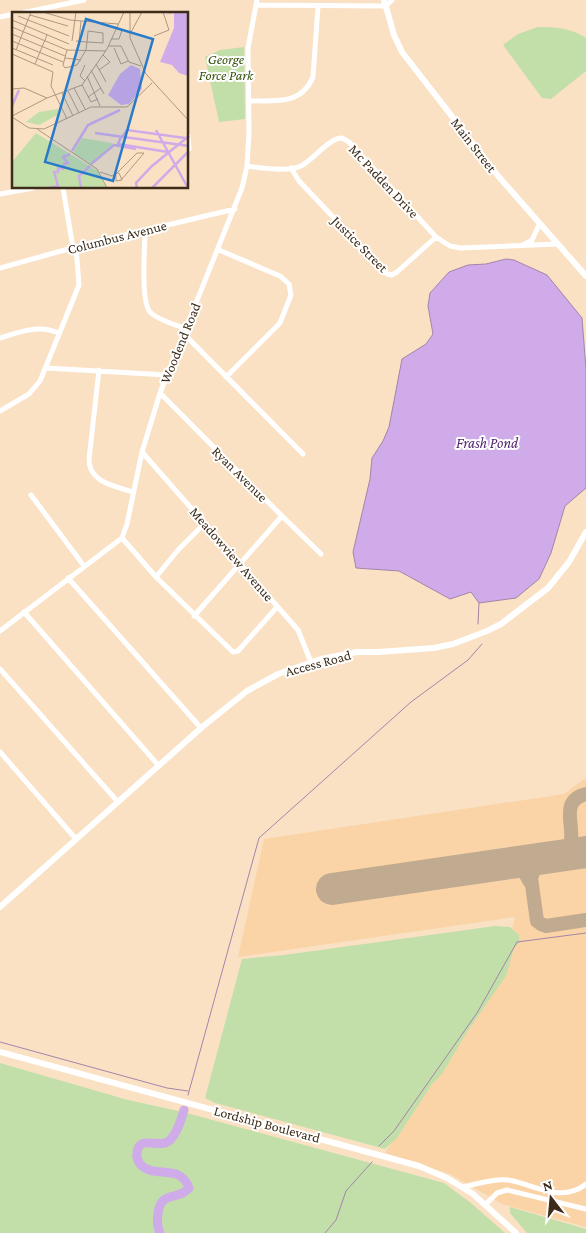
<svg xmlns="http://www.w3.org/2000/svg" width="586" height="1233" font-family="'Crimson Pro',serif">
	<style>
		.built { fill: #fad4a7 }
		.green { fill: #c2dfaa }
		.water { fill: #cfabe9; stroke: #a385aa }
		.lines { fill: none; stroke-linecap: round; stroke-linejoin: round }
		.stream { stroke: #a385aa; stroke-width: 1 }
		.river { stroke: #cfabe9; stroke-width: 9 }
		.taxiway { stroke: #c0aa90; stroke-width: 14 }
		.runway { stroke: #c0aa90; stroke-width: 32 }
		.minor { stroke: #fff; stroke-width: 5 }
		.major { stroke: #fff; stroke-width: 6 }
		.labels { text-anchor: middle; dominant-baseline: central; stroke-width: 4; stroke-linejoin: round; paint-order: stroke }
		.park-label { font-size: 14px; font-style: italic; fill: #324f0a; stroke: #fff }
		.street-label { font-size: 14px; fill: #3c2c18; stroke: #fff }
		.water-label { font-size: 15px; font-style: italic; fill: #53256d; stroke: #fff }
		.inset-river { fill: none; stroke: #cfabe9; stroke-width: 2.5 }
		.inset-road { fill: none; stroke: #ae997f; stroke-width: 1 }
		.view { fill: #277bca; fill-opacity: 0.15; stroke: #277bca; stroke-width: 2.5 }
		.inset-edge { fill: none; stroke: #3c2c18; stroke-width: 2.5 }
	</style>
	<rect width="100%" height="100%" fill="#fae1c4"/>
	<!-- built -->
	<path class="built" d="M586 779V1227L502 1204 450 1174 385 1153 505 961 515 917 238 957 264 839 564 794 583 780Z"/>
	<!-- green -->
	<path class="green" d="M538 27C555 27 572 28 586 38V71L551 99 542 98 503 45 518 34Z
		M244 47 245 119 219 122 205 57 220 50Z
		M495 926 510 927 519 935V943L514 948 506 976 467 1032 442 1074 432 1084 397 1138 385 1149 215 1103 205 1098 242 959 284 955Z
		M0 1063 128 1100 183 1112 444 1183 471 1203 505 1233H0Z
		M510 1207 586 1229V1233H527L510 1213Z"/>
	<!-- water -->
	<path class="water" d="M506 259 514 260 547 275 582 318 586 369V488L565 506 551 553 539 579 516 598 479 603 471 592 450 599 399 571 356 568 353 552 370 479 372 458 383 441 389 427 402 359 426 344 433 334 428 306 430 293 449 272 468 265 486 264Z"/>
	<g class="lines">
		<!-- stream -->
		<path class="stream" d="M478 624 479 603
			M0 1042 167 1088 188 1091
			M188 1095 259 838 411 702 468 660 482 644
			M379 1146 394 1131 477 1013 517 942 586 933
			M325 1233 336 1220 346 1191 372 1162"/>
		<!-- river -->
		<path class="river" d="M160 1233C157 1227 157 1220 158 1213 161 1190 178 1201 189 1188 180 1162 153 1180 140 1164 138 1161 136 1157 137 1153 139 1134 159 1149 169 1141 177 1134 181 1120 184 1110"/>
		<!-- taxiway -->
		<path class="taxiway" d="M562 856C586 838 552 803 586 794
			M547 858 535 867 531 878 537 921 541 924 546 926 586 920
			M508 864 523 870 530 882"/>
		<!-- runway -->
		<path class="runway" d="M332 889 586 852"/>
		<!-- minor -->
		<path class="minor" d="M256 5 386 6 392 0
			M17 14 84 0
			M0 17 14 14
			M248 101C274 100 301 106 313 77L318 6
			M188 136 189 149 188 150
			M247 166C260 168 289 172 301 166 314 159 329 138 342 138L349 142 436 237 450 246 460 248 558 244
			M291 168 299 181 387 274 392 275 397 272 436 237
			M63 188 73 248
			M0 194 33 188
			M145 230C145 246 140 304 151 313 160 321 175 324 186 329
			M523 245 532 240 539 225
			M219 250 280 276 289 284 291 295 280 323 226 377
			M0 268 79 246 235 209
			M184 334 303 454
			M0 338C21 332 38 324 59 333
			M46 368 167 375
			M99 370 89 459C89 483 115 486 133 492
			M160 393 282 516 321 554
			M0 411 29 394 40 381 79 285 76 247
			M142 452 298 630 311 662
			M31 495 84 566
			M122 538 156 577 233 652 238 651 277 607
			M156 577 178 550 205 523
			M68 578 201 728
			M24 612 159 766
			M194 616 282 516
			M0 631 122 538 127 524 142 452 160 393 242 188 247 166 249 133 248 48 257 0
			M0 669 118 802
			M0 752 76 839
			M463 1187C477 1184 494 1178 508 1180 534 1184 561 1204 586 1184
			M485 1205 497 1193 507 1190 586 1209"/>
		<!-- major -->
		<path class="major" d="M384 0 394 35 402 52 499 177 586 276
			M0 907 201 728 247 691 278 674 321 659 357 652H378L434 648 453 644 487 631 501 624 548 588 569 562 586 532
			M0 1052 419 1166 447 1178 473 1194 516 1233"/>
	</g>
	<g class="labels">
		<!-- park labels -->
		<g class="park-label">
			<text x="226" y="59">George<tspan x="226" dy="16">Force Park</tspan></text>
		</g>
		<!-- street labels -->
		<g class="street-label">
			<text transform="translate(474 145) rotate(52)">Main Street</text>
			<text transform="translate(384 181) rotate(47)">Mc Padden Drive</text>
			<text transform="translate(117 237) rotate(-14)">Columbus Avenue</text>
			<text transform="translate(360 244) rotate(45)">Justice Street</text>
			<text transform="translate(180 343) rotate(-68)">Woodend Road</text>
			<text transform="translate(240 474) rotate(45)">Ryan Avenue</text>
			<text transform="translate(232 554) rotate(49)">Meadowview Avenue</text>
			<text transform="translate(318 663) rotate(-15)">Access Road</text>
			<text transform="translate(267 1124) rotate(15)">Lordship Boulevard</text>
		</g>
		<!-- water labels -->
		<g class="water-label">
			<text x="487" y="443">Frash Pond</text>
		</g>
	</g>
	<!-- overview -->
	<g transform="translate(12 12)">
		<rect width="176" height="176" fill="#fae1c4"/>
		<path d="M46 97 47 102 27 113 14 110 27 100ZM24 121 86 159 94 176H0V150ZM70 126 100 131 103 133 80 153 61 141Z" fill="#c2dfaa"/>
		<path d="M161 0H176V64L167 61 160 53 148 50 162 16V1L153 3ZM119 53 128 57 130 77 117 92 109 93 96 83 108 62Z" fill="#cfabe9"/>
		<path class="inset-river" d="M0 94 7 78M144 118 176 176M83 121 177 134M109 125 106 132 156 140M110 125 115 118 173 126M60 139 76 113 108 98M79 152 102 133 124 137M36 176 46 174 42 160H46V156L51 157 52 152 56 151 51 145 58 142M69 176 67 164 78 154M125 176 124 171 140 154 177 124M140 176 177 139"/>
		<path class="inset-road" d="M31 0 58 8 106 12M118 0V26L134 62 177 109M18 3 56 14M6 4 57 24M0 8 57 32M0 15 55 38 94 39M103 16 119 20 130 0M0 22 53 44M142 24 157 18 151 0M99 27H107L110 18M0 29 51 50M60 29 64 0M64 29 74 30H76L91 31V21L76 19V20L75 30 74 38M67 30 69 9M97 34H109L117 50 129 54M0 36 41 53M102 36 109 52 116 49M4 38 19 0M55 38 51 53 53 56 65 53 74 38M0 42 41 60 39 74 55 107M53 46 69 48M23 52 35 23M84 52 94 70M79 58 92 82M87 58 98 50 91 43M75 64 88 94M73 69 68 64 73 53M70 73 79 90 86 87M62 76 73 97M0 77 12 76 35 86M56 79 67 101M50 81 61 104M76 85 89 76M0 104 35 86 70 73 95 37 112 0M0 105 17 116 32 117 79 95H115L140 71M25 117 85 157 95 176M88 160 100 164 105 161H107L110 168 104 169V162M105 161 125 141H132L110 167"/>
		<path class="view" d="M74 7 141 27 101 169 33 150Z"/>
		<rect width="176" height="176" class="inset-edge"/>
	</g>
	<!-- north arrow -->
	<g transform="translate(551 1198) rotate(344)" stroke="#ffffff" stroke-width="4" paint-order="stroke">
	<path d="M0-4L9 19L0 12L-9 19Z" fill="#3c2c18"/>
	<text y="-8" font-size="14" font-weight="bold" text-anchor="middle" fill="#3c2c18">N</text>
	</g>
</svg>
